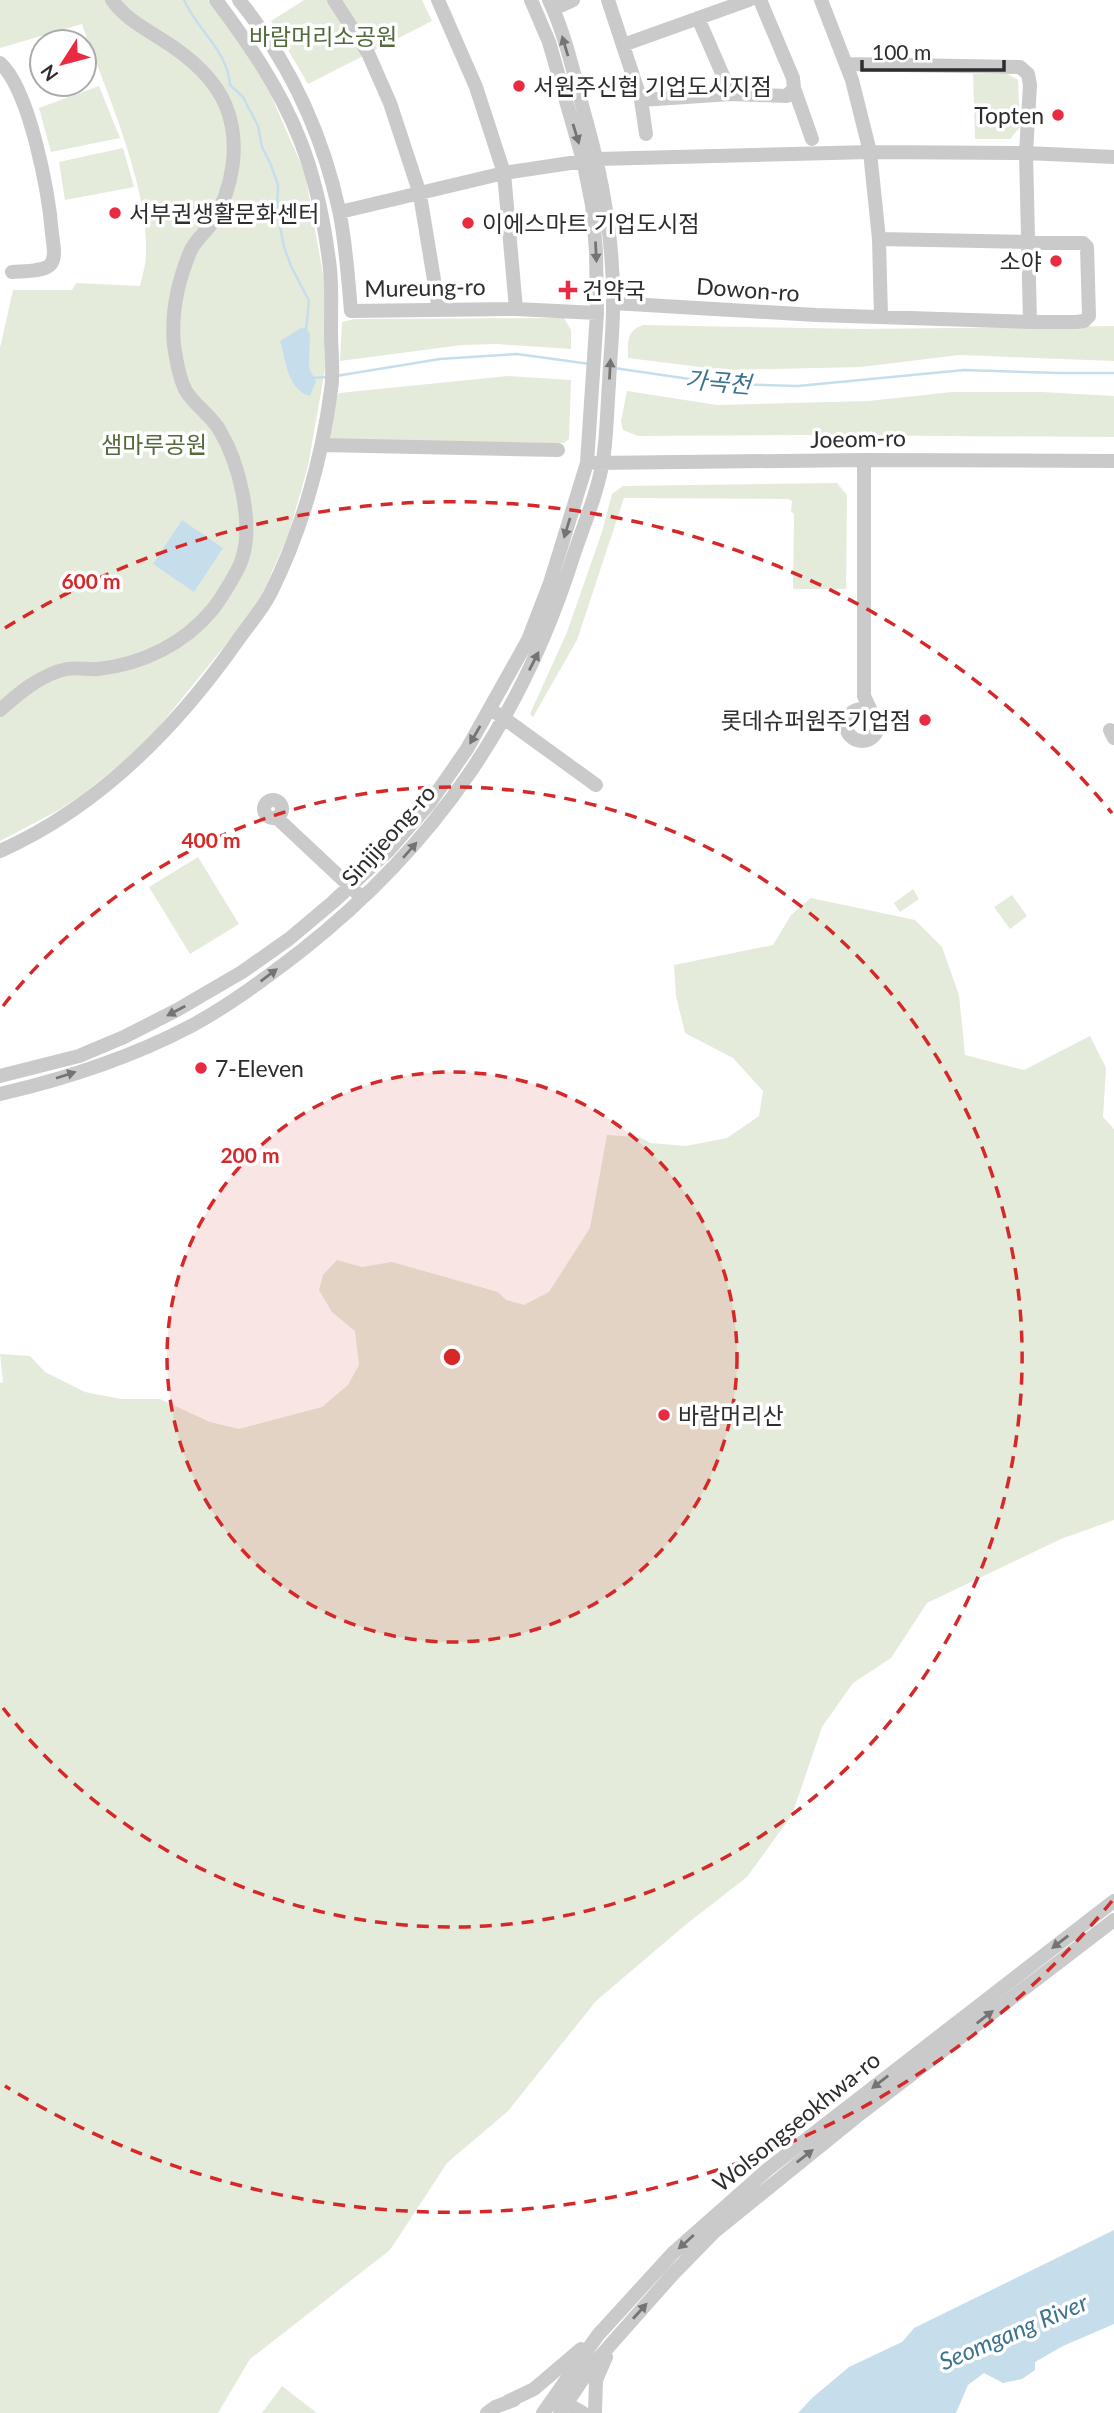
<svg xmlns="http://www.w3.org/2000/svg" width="1114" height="2413" font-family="Lato,'Noto Sans KR',sans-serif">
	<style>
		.green { fill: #e4ebda }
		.water { fill: #c6deec }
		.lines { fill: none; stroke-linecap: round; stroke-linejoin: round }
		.stream { stroke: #c6deec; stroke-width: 2.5 }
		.minor { stroke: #cacaca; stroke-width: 14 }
		.oneway { fill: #747474 }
		.ring { fill: none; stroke: #d62828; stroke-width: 3.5; stroke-dasharray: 12 9 }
		.poi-dot { fill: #e82b40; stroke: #fff; stroke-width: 2.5 }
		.labels { text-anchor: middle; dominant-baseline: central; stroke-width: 7; stroke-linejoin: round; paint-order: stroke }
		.park-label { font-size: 23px; fill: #52693a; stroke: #fff }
		.poi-label { font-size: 23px; fill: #2d2d2d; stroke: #fff; text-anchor: start }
		.street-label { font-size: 23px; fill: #2d2d2d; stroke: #fff }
		.water-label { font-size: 24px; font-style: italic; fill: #3a7290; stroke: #fff }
		.centre { fill: #d62828; stroke: #fff; stroke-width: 3.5 }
		.ring-label { font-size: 21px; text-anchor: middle; font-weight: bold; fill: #d62828; stroke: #fff; stroke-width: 7; stroke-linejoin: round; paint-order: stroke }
	</style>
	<rect width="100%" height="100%" fill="#fff"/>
	<!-- green -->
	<path class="green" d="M0 0H208L241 44 269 91 305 173 325 285 330 341 308 466 289 533 257 606 145 744 82 795 59 810 0 841V348L13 290H72L76 283 140 286C142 276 146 265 146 254 149 186 105 89 82 24L0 48Z
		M304 0H422L432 21 308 84 271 21Z
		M973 74H1008L1018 80 1020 127 1010 139H975Z
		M99 86 120 138 51 152 39 108Z
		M123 148 134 187 65 200 59 162Z
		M564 318 571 330V349L497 344 462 345 340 361 342 322 354 319Z
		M643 325 862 329 1114 326V361L959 355 861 367 724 370 628 358C628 342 626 331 643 325Z
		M508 376 571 380 569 439 564 443 329 441 334 402 339 393Z
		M627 391 717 405 869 401 952 392H1042L1114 396V437L802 435 638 436 623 430 621 421Z
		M837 483 847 495 846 589H793L794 514 791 511 792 501 788 499 624 498 577 640 533 717 530 714 567 632 602 532 612 494 623 486Z
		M198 857 239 924 190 954 149 887Z
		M913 889 919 899 900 912 894 903Z
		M1012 895 1027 916 1010 929 994 907Z
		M811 898 915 920 942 947 959 995 965 1055 1024 1070 1090 1036 1106 1068 1103 1117 1114 1129V1520L1061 1539 927 1603 891 1658 853 1683 822 1727 792 1815 747 1877 684 1926 596 2001 508 2111 447 2163 390 2250 250 2359 218 2413H0V1383L3 1382 0 1354 30 1356 45 1372 85 1392 121 1399H160L210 1422 239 1429 322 1407 348 1385 359 1365 355 1331 332 1312 319 1290 323 1275 337 1260 362 1267 392 1262 498 1292 506 1300 524 1305 549 1292 590 1228 607 1135 639 1137 651 1143 686 1146 727 1138 759 1116 763 1091 733 1058 685 1033 676 996 674 965 773 945 791 915Z
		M282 2386 317 2413H262Z"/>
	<!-- water -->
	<path class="water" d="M301 328H306L310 334 309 368 316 381 310 396C287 390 286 360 280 341Z
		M182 520 223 548 194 592 153 564Z
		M1114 2230V2324L1063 2346 1035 2362V2370L1022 2379 1003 2383 984 2373 968 2385 956 2413H798L812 2398 849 2367 902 2342 914 2328Z"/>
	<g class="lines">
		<!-- stream -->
		<path class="stream" d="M184 0C197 30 228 51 230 85L243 97 258 126 262 147 271 165 278 185 277 212 284 247 291 266 309 301 306 330
			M614 368 724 384 798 386 964 370 1059 373H1114
			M336 376 440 359 517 354 590 364
			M312 378 326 377"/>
		<!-- minor -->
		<path class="minor" d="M239 0C290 63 322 132 339 210 346 243 348 278 351 311L516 309 597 313
			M334 0 368 53 390 103 417 185
			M438 0 476 87 504 173 516 309
			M608 0 641 100 646 134
			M821 0 852 80 870 152 879 239 881 316
			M553 9 573 0
			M698 18 731 94
			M623 45 749 0
			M0 63C30 90 49 194 52 234 53 243 57 258 50 265 42 272 22 271 12 272
			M846 64 1020 67 1028 74 1030 85 1026 153 1030 322
			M794 88 812 139
			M641 100 731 94 787 96 794 88 793 78 760 0
			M421 201 438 304
			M340 212 504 173 597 159 870 152 1026 153 1114 157
			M613 303 816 315 1030 322H1076L1084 321 1089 316 1087 247 1083 243 879 239
			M322 445 558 450
			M864 460V696L871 711
			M595 463 864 460 1114 461
			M846 725a16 16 0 1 1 32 0a16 16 0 1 1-32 0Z
			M0 710C18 694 41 674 67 669 77 667 88 670 98 669 143 664 184 644 213 609 220 600 239 570 242 559 254 523 239 463 220 431 212 416 195 406 186 391 179 379 176 359 174 345 171 314 178 281 190 252 194 241 205 233 212 223 233 189 241 144 226 106 214 77 187 55 161 39 142 27 125 18 112 0
			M498 714 596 785
			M1110 730 1114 738
			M264 809a9 9 0 1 1 18 0a9 9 0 1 1-18 0Z
			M277 818 357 893
			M0 851C99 807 177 727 238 640 249 624 263 609 271 592 302 530 322 458 331 390 334 371 331 351 331 332 331 311 332 289 330 269 325 226 316 180 300 140 280 89 249 44 216 0
			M0 1076 79 1056 124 1037 177 1010 242 972 289 939 333 902 389 850 429 804 467 749 528 640 550 583 587 463 597 313 596 251 592 205 583 160 549 42 531 0
			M0 1094C65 1079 132 1057 191 1026 230 1005 266 978 301 951 436 845 523 717 574 554 584 524 598 492 603 460 607 435 607 409 609 384 610 358 613 332 613 307 614 244 603 180 586 120 575 80 567 38 549 0
			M559 2399 583 2413
			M507 2402 534 2389 581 2349
			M487 2413 495 2407 514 2400
			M543 2413 598 2335 673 2253 768 2169 1114 1901
			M560 2413 591 2367 612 2343 673 2274 714 2232 856 2117 1114 1920
			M595 2413 596 2380 606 2357"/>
	</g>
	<!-- one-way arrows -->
	<defs><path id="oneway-solid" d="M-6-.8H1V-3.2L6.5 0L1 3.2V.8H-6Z" transform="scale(1.75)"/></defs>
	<g class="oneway">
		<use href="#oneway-solid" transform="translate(565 46) rotate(-107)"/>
		<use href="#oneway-solid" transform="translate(576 134) rotate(73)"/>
		<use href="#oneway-solid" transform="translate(596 252) rotate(87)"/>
		<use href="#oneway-solid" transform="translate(610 369) rotate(-87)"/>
		<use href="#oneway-solid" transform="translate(567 528) rotate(107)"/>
		<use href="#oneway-solid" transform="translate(534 661) rotate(-63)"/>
		<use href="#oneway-solid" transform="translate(475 735) rotate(120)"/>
		<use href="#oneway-solid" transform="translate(410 850) rotate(-49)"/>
		<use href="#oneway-solid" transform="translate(269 975) rotate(-37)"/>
		<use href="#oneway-solid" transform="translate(176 1011) rotate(152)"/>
		<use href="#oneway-solid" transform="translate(66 1075) rotate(-18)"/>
		<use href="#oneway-solid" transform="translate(1060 1942) rotate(142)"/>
		<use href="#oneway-solid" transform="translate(985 2017) rotate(-38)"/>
		<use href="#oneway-solid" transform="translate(880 2082) rotate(142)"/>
		<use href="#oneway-solid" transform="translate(805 2156) rotate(-38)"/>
		<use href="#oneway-solid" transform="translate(686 2242) rotate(138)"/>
		<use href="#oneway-solid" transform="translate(640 2311) rotate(-48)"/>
	</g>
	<!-- distance rings -->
	<circle cx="452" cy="1357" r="285" fill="#d62828" fill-opacity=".12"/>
	<g class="ring">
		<circle cx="452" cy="1357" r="285"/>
		<path d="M3 1006A570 570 0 1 1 3 1708"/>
		<path d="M1112 1901A855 855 0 0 1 5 2086M5 628A855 855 0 0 1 1112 813"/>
	</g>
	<!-- markers -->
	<g class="poi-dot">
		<circle cx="519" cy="86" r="7"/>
		<circle cx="1058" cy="115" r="7"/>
		<circle cx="115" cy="213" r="7"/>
		<circle cx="468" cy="223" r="7"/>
		<circle cx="1056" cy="261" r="7"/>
		<path d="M564.5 279.5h7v7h7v7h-7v7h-7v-7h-7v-7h7z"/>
		<circle cx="925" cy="720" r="7"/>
		<circle cx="201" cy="1068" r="7"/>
		<circle cx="664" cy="1415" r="7"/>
	</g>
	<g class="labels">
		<!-- park labels -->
		<g class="park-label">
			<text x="323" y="36">바람머리소공원</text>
			<text x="154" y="444">샘마루공원</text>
		</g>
		<!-- poi labels -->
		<g class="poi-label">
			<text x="533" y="86">서원주신협 기업도시지점</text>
			<text x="1044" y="115" text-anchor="end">Topten</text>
			<text x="129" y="213">서부권생활문화센터</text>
			<text x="482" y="223">이에스마트 기업도시점</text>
			<text x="1042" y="261" text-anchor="end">소야</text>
			<text x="582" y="290">건약국</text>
			<text x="911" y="720" text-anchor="end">롯데슈퍼원주기업점</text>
			<text x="215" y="1068">7-Eleven</text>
			<text x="678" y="1415">바람머리산</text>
		</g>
		<!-- street labels -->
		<g class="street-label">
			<text transform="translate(425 287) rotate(-1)">Mureung-ro</text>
			<text transform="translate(748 289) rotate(4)">Dowon-ro</text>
			<text transform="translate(858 438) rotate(-1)">Joeom-ro</text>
			<text transform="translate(388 835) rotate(-48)">Sinjijeong-ro</text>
			<text transform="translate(796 2121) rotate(-39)">Wolsongseokhwa-ro</text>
		</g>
		<!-- water labels -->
		<g class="water-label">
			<text transform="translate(718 381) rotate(5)">가곡천</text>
			<text transform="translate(1013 2331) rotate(-23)">Seomgang River</text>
		</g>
	</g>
	<circle cx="452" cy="1357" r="10" class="centre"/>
	<g class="ring-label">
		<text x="91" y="589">600 m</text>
		<text x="211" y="848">400 m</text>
		<text x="250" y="1163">200 m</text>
	</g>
	<!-- north arrow -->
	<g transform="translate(63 63) rotate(234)"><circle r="33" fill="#ffffff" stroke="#ababab" stroke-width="2"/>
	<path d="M0-5L12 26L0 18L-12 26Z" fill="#e82b40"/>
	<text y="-10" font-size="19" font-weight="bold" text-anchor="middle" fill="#2d2d2d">N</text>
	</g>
	<!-- scale -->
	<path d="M862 60v10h142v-10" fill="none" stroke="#2d2d2d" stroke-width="3.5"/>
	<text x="872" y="60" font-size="21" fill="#2d2d2d" stroke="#ffffff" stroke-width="5" paint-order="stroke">100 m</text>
</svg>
